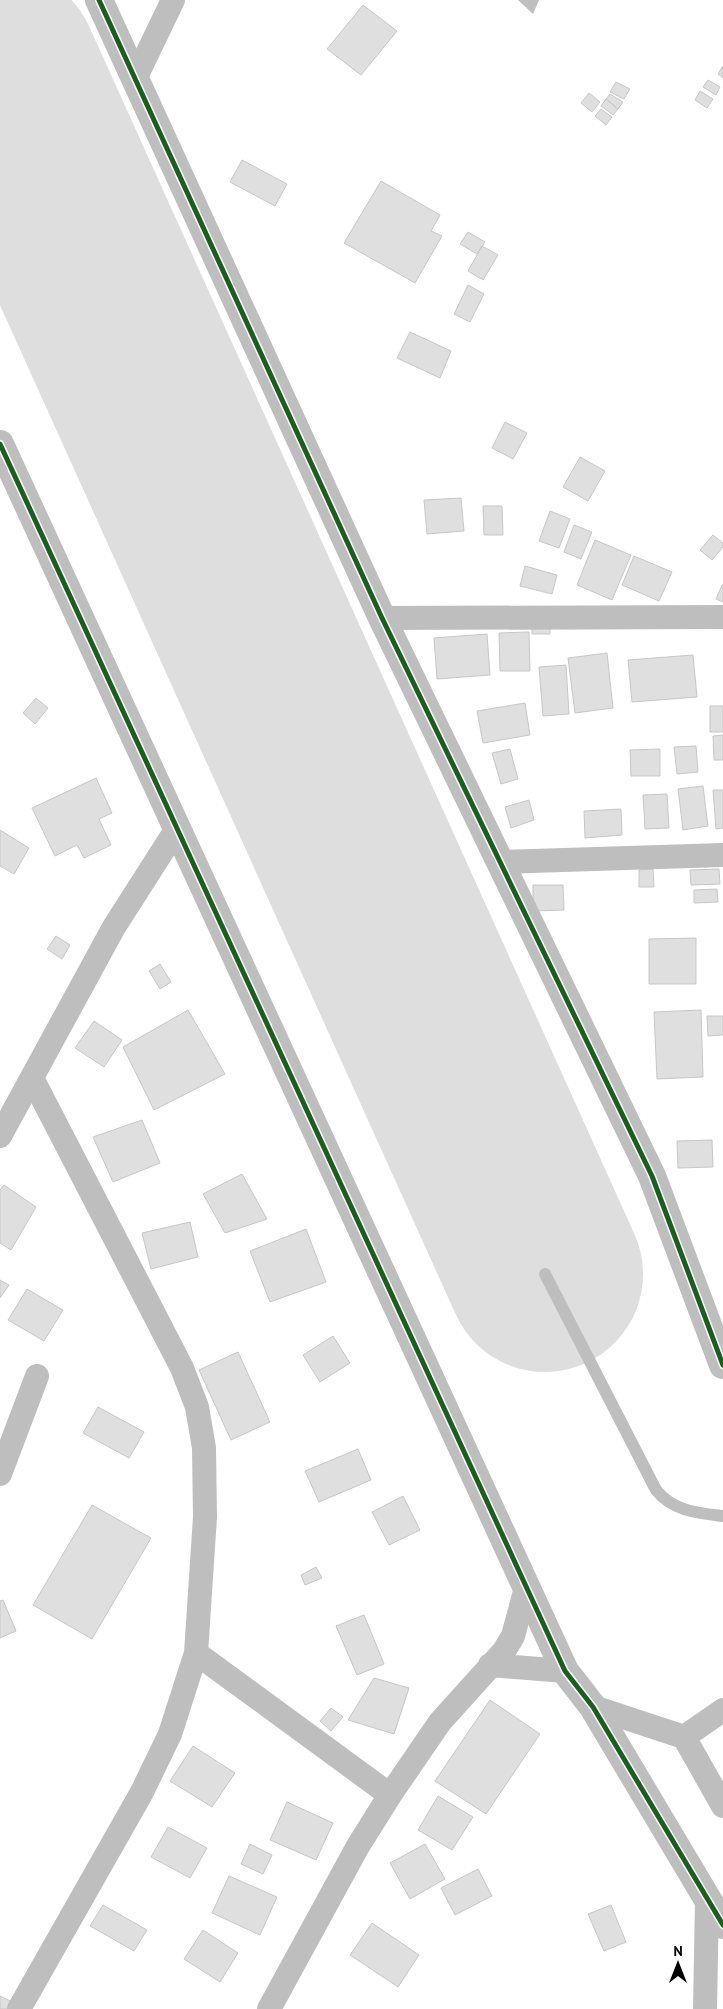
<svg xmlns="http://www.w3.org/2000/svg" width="723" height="2009" font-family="'PT Sans',sans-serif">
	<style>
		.water { fill: #bfbfbf }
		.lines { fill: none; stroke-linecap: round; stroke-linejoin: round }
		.runway { stroke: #dedede; stroke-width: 196 }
		.building { fill: #dfdfdf; stroke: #c7c7c7 }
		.service { stroke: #bebebe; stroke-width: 12 }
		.minor { stroke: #bebebe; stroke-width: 24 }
		.tertiary { stroke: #bebebe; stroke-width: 28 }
		.cycleway-casing { stroke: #fff; stroke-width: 8 }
		.cycleway { stroke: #1b5e20; stroke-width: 5 }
	</style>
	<rect width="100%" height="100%" fill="#fff"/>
	<!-- water -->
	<path class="water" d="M518 0H539L533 14Z"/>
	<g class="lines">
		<!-- runway -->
		<path class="runway" d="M0 67 545 1274"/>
	</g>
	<!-- building -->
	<path class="building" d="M363 5 397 31 361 75 327 49Z
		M722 67H723V78L718 74Z
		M708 80 720 87 716 95 703 87Z
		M616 82 630 89 624 99 610 92Z
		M700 91 713 99 707 108 695 100Z
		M589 93 600 102 592 112 581 103Z
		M610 94 623 102 618 109 606 99Z
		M606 99 618 109 613 115 601 106Z
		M601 109 612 117 606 125 595 116Z
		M242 160 287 184 275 206 230 182Z
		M381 181 440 215 431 231 442 236 415 283 344 243Z
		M468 232 485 242 477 254 460 244Z
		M482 246 498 255 483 280 468 271Z
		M468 285 484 294 470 322 454 314Z
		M410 332 451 351 440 378 397 358Z
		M505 422 527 433 513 459 492 448Z
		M580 457 605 471 588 501 563 487Z
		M461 498 464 531 427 534 424 500Z
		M483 506H502L503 535H484Z
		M550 511 570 519 559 548 539 541Z
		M574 525 592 532 581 559 564 552Z
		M713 535 723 543V547L712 560 700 550Z
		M595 540 631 555 612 600 577 585Z
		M634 556 672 572 659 601 622 585Z
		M525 566 557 575 552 594 520 586Z
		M722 585H723V602L716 599Z
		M532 625H550V634H532Z
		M529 632 530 671H500L499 633Z
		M487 634 490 675 437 679 434 638Z
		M607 653 613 708 575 713 568 658Z
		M693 655 697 697 632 702 628 660Z
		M566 665 569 714 543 716 539 667Z
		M36 698 48 708 35 724 23 713Z
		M525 703 530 735 483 743 477 711Z
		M710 706H723V732H710Z
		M723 735V760H714L713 736Z
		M696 746 698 772 677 774 674 747Z
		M510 749 518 779 501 784 492 753Z
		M660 749V776H631L630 750Z
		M96 778 112 813 99 819 111 845 84 858 77 845 55 856 32 808Z
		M703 786 708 826 683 830 678 789Z
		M713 790H723V828L716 829Z
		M667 794 669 828 645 829 643 795Z
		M529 800 534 820 511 828 505 807Z
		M621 809 622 835 585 838 584 811Z
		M0 830 29 848 14 874 0 866Z
		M653 869 654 887H639V870Z
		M719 869 720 884 691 885 690 870Z
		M533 885H563L564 910 533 911Z
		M717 889 718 902 694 903V890Z
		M56 936 70 945 62 959 47 949Z
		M696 938V984H649V939Z
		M160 964 171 982 160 989 149 971Z
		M188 1010 225 1074 154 1110 123 1047Z
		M701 1010 703 1077 657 1079 654 1012Z
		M707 1016H723V1035L708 1036Z
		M94 1021 122 1040 104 1067 75 1048Z
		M142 1120 160 1163 113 1182 93 1137Z
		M712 1140 713 1167 678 1168 677 1141Z
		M242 1174 267 1219 225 1233 203 1194Z
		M4 1185 36 1207 11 1250 0 1243V1190Z
		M190 1222 198 1257 151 1269 142 1233Z
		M306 1229 326 1282 270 1302 250 1251Z
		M0 1280 9 1285 0 1298Z
		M27 1289 63 1310 44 1341 8 1320Z
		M333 1336 350 1363 320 1382 303 1355Z
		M238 1352 270 1422 231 1440 199 1370Z
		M98 1407 144 1432 129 1458 83 1433Z
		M358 1449 371 1480 319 1502 305 1471Z
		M403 1496 420 1530 389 1545 372 1512Z
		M92 1505 151 1538 92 1639 33 1605Z
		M316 1567 322 1578 305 1585 301 1575Z
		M3 1600 16 1631 0 1638V1601Z
		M364 1615 384 1664 357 1675 336 1626Z
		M374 1678 409 1688 394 1734 348 1720Z
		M490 1700 540 1734 486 1814 435 1781Z
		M331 1708 343 1717 331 1731 320 1721Z
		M193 1746 235 1773 212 1807 170 1781Z
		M438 1796 473 1817 452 1850 418 1830Z
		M287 1802 333 1823 316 1860 270 1840Z
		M168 1827 207 1848 190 1878 151 1857Z
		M250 1844 272 1855 263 1874 241 1864Z
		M425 1844 445 1879 410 1899 390 1863Z
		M478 1869 492 1896 455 1915 441 1888Z
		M229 1876 277 1897 260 1935 212 1913Z
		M103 1905 147 1930 134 1951 90 1926Z
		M611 1905 626 1942 604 1951 588 1914Z
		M372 1923 419 1955 398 1987 350 1955Z
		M203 1930 238 1953 220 1982 184 1959Z
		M0 1996 12 2002 8 2009H0Z"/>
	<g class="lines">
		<!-- service -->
		<path class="service" d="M545 1274 656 1490C673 1511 697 1513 723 1516"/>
		<!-- minor -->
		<path class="minor" d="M135 79 173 0
			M382 618 723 617
			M500 862 723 855
			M0 1136 114 927 176 830
			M0 1474 37 1376
			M196 1653 390 1795
			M490 1665 565 1671
			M593 1707 684 1737 723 1710
			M684 1737 723 1806
			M19 2009 142 1792 170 1734 196 1653 205 1517 204 1448 197 1407 182 1368 32 1078
			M269 2009 358 1846 390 1795 440 1722 504 1651 513 1636 526 1588
			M705 2009 707 1899"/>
		<!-- tertiary -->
		<path class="tertiary" d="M99 0 382 618 652 1176 723 1365
			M0 444 565 1671 593 1707 723 1925"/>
		<defs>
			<path id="cycleway" d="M99 0 382 618 652 1176 723 1365
				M0 444 565 1671 593 1707 723 1925"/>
		</defs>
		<!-- cycleway casing -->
		<use href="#cycleway" class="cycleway-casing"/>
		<!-- cycleway -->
		<use href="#cycleway" class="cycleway"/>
	</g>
	<!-- north arrow -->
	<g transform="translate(678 1964)" stroke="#ffffff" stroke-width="4" paint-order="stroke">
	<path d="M0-4L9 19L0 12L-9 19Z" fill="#000000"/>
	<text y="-8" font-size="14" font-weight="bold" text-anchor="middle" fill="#000000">N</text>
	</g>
</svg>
